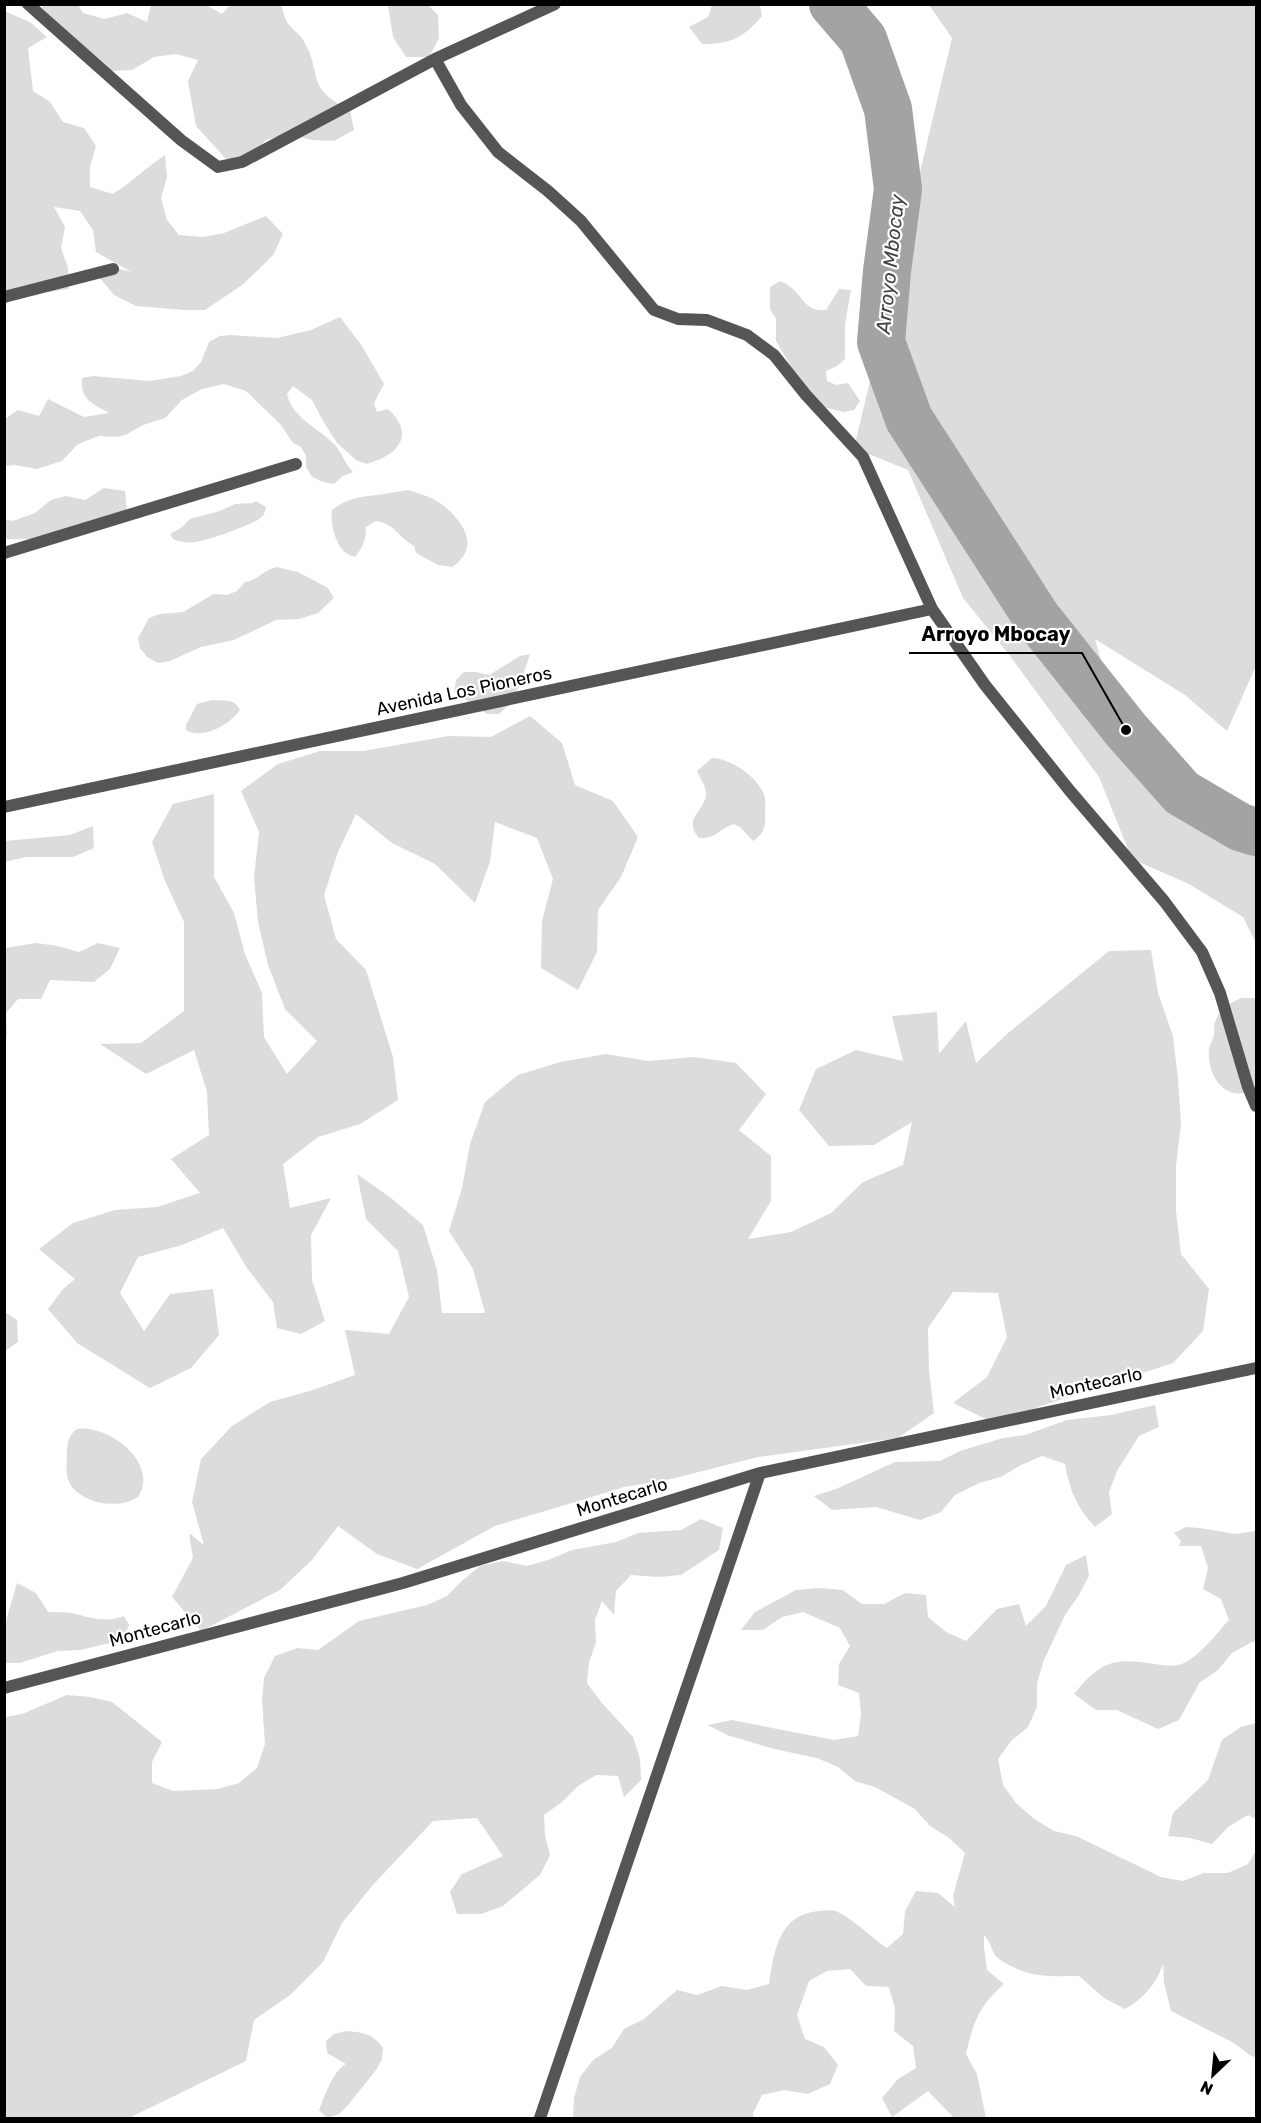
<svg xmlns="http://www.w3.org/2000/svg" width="1261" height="2123" font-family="Rubik,sans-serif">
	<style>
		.green { fill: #dcdcdc }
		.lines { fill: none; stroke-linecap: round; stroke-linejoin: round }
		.river { stroke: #a3a3a3; stroke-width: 48 }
		.street { stroke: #555; stroke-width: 12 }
		.labels { text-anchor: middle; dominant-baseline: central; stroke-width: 4.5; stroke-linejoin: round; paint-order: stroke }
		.street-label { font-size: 18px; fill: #000; stroke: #fff }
		.water-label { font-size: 20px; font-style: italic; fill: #444; stroke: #fff }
		.leader { fill: none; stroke: #000; stroke-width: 2 }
		.callout-dot { fill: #000; stroke: #fff; stroke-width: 2 }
		.callout-label { font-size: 20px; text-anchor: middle; font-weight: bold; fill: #000; stroke: #fff; stroke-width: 4.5; stroke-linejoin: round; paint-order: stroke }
	</style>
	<rect width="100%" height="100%" fill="#fff"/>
	<!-- green -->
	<path class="green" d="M41 5H78L83 13 105 19 127 13 147 22 151 5H206L222 14 230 5H281C283 10 284 17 287 22 291 29 299 33 303 40 324 74 303 87 350 110L354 130 334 141 312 140 290 134 266 140 251 156 229 162 196 126 188 81 198 60 176 54 154 57 132 70 111 71 44 10Z
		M388 5H428L438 15 439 38 429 57H406L393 37Z
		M712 5H760L762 16C743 38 731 44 702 44L689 27 708 17Z
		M929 5H1256V666L1227 731 1185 695 1095 639 1114 708 1174 774 1213 811 1256 837V943L1243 917 1189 884 1132 859 1099 777 1010 656 963 598 908 470 854 448 952 38Z
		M4 11 30 22 47 37 28 48 33 91 50 102 63 122 84 128 96 146 90 167V187L113 194C132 182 147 167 165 155L167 177 161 198 167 220 179 235 203 237 224 233 266 216 283 234 273 255 258 270 242 285 205 310H184L136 306 114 295 99 277 108 266 131 272 96 252 93 230 80 211 54 207 65 227 61 248 68 268 69 289 5 298Z
		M780 281C804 290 800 312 826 310L839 289 851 290 845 324V359L837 366 826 371 827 381 836 385 848 383 860 401 854 410 843 412 824 407 814 400 793 370 776 341V319L770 309V287Z
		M340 317 362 346 384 384 374 403 377 412 387 409C399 417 408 434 397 447 392 455 376 461 367 464L356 460 337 443 323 421 312 400 293 386 287 394C292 418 319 428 335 445 342 453 345 464 353 472L343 476 334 484 323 482 312 477 306 467V455L300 446 293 443 281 425 246 391 224 384 202 389 182 400 165 418 143 425 125 435 117 437 99 436 78 444 62 461 37 469 15 465 5 466V419L18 410 39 416 48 399 84 417 109 413C93 403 80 401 82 378L93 376 149 381 181 376 193 371 201 362 209 342 220 336 230 335 277 338 311 330Z
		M104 488 125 491 127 512 41 539H5L4 519 13 521 35 513 51 500 66 496 85 500Z
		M408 490C419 493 434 498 443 505 464 523 481 547 452 567L438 565 416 553 414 546C398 537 395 524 376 521L366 527C366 540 363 547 355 557 352 556 348 555 346 553 335 545 330 521 332 510 351 496 362 497 384 494 392 493 400 491 408 490Z
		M256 501 266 507C265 512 264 516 259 519 249 526 209 540 196 542 189 543 179 542 173 539L170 534 181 528 190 519 220 511 235 504 253 503Z
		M277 567 298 572 328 588 334 598 318 613 299 619 276 620 234 640 201 647 170 661 158 663 147 657 140 648 138 638 149 618 160 614 183 612 214 594 227 595 237 591 245 582C257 581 263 570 277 567Z
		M530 654C523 675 517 700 499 714H487L454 692 456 680 464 672H476L489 675 520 656Z
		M212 700C223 701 235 698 240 710 229 725 203 740 186 730V725L197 704Z
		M530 716 562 743 575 785 613 801 638 837 621 877 598 910 597 952 578 990 541 968 542 921 553 879 537 838 495 822 490 862 475 903 435 864 392 843 356 814 338 852 324 895 336 939 366 970 393 1057 398 1100 360 1124 318 1137 283 1164 290 1208 331 1198 311 1235 312 1280 325 1321 301 1334 277 1328 273 1302 247 1268 223 1228 182 1245 138 1257 120 1293 144 1331 170 1294 213 1289 219 1335 191 1368 150 1388 77 1343 48 1309 63 1289 75 1279 39 1249 73 1223 115 1210 157 1207 200 1193 171 1159 209 1135 207 1092 194 1050 146 1074 100 1044 141 1043 184 1011V922L165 881 152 842 173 804 214 794V877L234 913 245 954 262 993 264 1037 287 1074 317 1041 285 1009 268 965 258 922 254 877 259 832 241 791 278 764 320 751H363L449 736 491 737Z
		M712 758C732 759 756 776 764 794 766 801 765 807 765 813 766 827 764 833 753 841L740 827 734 824C720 828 715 840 699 838 682 818 705 812 706 794 706 786 700 778 697 771Z
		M93 826 94 848 73 857H26L5 862V841L70 835Z
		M36 943 58 946 79 952 98 943 120 948 110 969 94 982 50 980 41 999H18L6 1013 7 1034 5 1046V948Z
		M1151 950 1158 993 1173 1036 1178 1079 1181 1123 1176 1166V1211L1181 1254 1209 1289 1203 1331 1173 1363 1041 1406 998 1425 953 1403 987 1377 1007 1337 998 1293 953 1292 928 1328 929 1370 934 1413 898 1438 758 1457 671 1479 624 1487 582 1500 495 1526 417 1569 377 1554 338 1526 312 1560 280 1590 201 1631 172 1597 193 1558 189 1533 204 1545 192 1502 201 1459 232 1426 270 1402 313 1390 355 1375 345 1330 389 1334 409 1297 398 1251 366 1219 357 1174 391 1198 423 1225 437 1270 442 1313H485L473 1269 449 1231 462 1188 470 1144 485 1102 518 1075 560 1062 606 1054 648 1061 694 1057 736 1063 766 1094 739 1130 771 1156V1201L748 1239 791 1232 831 1213 863 1182 903 1165 912 1122 874 1145 829 1146 799 1110 816 1069 856 1050 903 1061 892 1016 937 1012 939 1054 966 1021 976 1063 1007 1034 1109 951Z
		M1242 998H1256V1089C1250 1091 1241 1095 1234 1093 1215 1089 1207 1065 1209 1048 1210 1044 1213 1040 1214 1035 1215 1031 1213 1026 1215 1022 1220 1009 1230 1002 1242 998Z
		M5 1312 17 1320 18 1342 5 1351Z
		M1155 1405 1159 1427 1139 1436 1117 1471 1109 1492 1112 1514 1095 1527C1076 1506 1070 1491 1065 1464L1042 1456 1021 1465 1001 1477 979 1483 955 1495 941 1512 920 1520 876 1507 832 1510 814 1496 836 1489 895 1462 940 1461 960 1451 1003 1438 1025 1435 1067 1420 1111 1415Z
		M77 1429C109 1424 160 1464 138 1497 119 1509 87 1505 72 1487 64 1477 67 1461 67 1450 68 1440 69 1435 77 1429Z
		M701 1519 723 1528 719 1550 681 1575 659 1577 631 1575 616 1591 614 1615 602 1601 595 1620 596 1643 589 1662 587 1683 601 1702 633 1737 640 1759 641 1780 624 1797 618 1776 596 1775 578 1786 562 1802 544 1815 545 1835 550 1855 540 1875 503 1906 481 1914H457L450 1892 462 1874 503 1856 477 1818 433 1821 372 1886 342 1923 323 1962 290 1995 254 2020 246 2061 129 2118H5V1717L22 1714 67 1695 90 1697 112 1702 162 1742 152 1762V1783L173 1791 218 1789 239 1783 257 1768 265 1744 262 1701 264 1678 275 1656 297 1648 318 1650 359 1621 427 1605 447 1596 463 1580 480 1566 503 1561 527 1566 548 1560 572 1550 616 1542 638 1533 681 1530Z
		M1186 1527 1200 1528 1235 1534 1256 1531V1642H1252L1232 1653 1217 1671 1200 1682 1179 1720 1158 1729 1117 1710H1096L1074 1694C1100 1662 1113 1657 1154 1664 1162 1665 1175 1667 1182 1664 1201 1655 1215 1635 1229 1620L1221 1599 1203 1589 1208 1568 1201 1546H1179L1181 1541 1174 1533Z
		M1086 1555 1089 1576 1079 1595 1065 1615 1044 1660 1037 1683V1707L1028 1727 1011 1741 998 1759 1003 1785 1016 1803 1033 1818 1054 1831 1076 1836 1161 1877 1183 1881 1204 1873H1228L1248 1864 1256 1851V2058L1251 2056 1234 2043 1171 2011 1164 1983 1163 1964C1156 1984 1144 1998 1125 2009L1104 1998 1079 1976C1054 1976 1034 1978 1011 1966 1005 1963 999 1960 995 1955 991 1949 990 1941 984 1935V1947L987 1970 1004 1984C979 2006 973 2023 966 2054L977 2074 986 2118H954L928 2091 892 2117 882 2098 898 2079 916 2068 913 2046 894 2031 895 2009 889 1987 866 1986 850 1969 827 1971 809 1981 797 2015 805 2039 824 2047 838 2065 830 2084 808 2094 784 2090 762 2095 753 2113 754 2118H573L574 2098 580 2077 593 2060 612 2048 624 2029 644 2019 677 1990 697 1995 722 1986 747 1990 769 1984C774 1951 779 1914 819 1911 826 1911 832 1909 838 1912 856 1921 870 1937 887 1948L903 1934 905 1911 916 1891 938 1893 955 1907 953 1896 965 1853 948 1837 930 1826 915 1809 875 1787 855 1781 838 1767 817 1758 774 1749 727 1735 708 1725 732 1720 834 1740 858 1736 861 1714 859 1693 838 1685 839 1664 850 1646 840 1628 803 1612 782 1617 763 1630H741L755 1612 796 1590 818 1588 843 1590 862 1604H884L905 1593 926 1595 928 1617 946 1632 966 1641 997 1609 1019 1604 1026 1626 1046 1606 1066 1565Z
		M17 1583 36 1593 48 1612C56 1612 65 1612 72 1613 91 1618 105 1623 124 1616L129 1625 124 1637 115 1642 80 1650 57 1651 20 1663H5V1624Z
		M1256 1723V1819L1248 1815 1228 1827 1212 1844 1190 1838 1168 1836 1173 1813 1208 1780 1222 1740 1241 1727Z
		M346 2031C362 2032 374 2034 383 2048L382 2059 376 2070 348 2105 339 2114 327 2118 319 2110C325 2096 332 2072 346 2064L327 2053 326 2041 334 2034Z"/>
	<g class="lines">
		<!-- river -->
		<path class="river" d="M833 4 863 39 888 109 898 189 887 271 881 342 909 419 1037 618 1126 730 1182 793 1240 827 1256 832"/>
		<!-- street -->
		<path class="street" d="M28 4 181 140 218 167 242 162 435 59 555 4
			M435 59 461 105 498 152 548 191 581 221 654 310 678 319 707 320 747 335 774 355 806 395 863 457 932 609 985 685 1070 791 1164 901 1202 952 1220 993 1248 1087 1256 1106
			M4 297 113 269
			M4 553 296 464
			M4 807 932 609
			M4 1688 403 1583 760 1473 1256 1368
			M540 2118 760 1473"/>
	</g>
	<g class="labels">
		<!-- street labels -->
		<g class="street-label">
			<text transform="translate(464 691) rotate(-12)">Avenida Los Pioneros</text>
			<text transform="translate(1096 1383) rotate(-12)">Montecarlo</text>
			<text transform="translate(622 1497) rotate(-17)">Montecarlo</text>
			<text transform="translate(155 1629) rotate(-15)">Montecarlo</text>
		</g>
		<!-- water labels -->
		<g class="water-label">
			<text transform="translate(890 264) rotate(-84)">Arroyo Mbocay</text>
		</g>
	</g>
	<!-- callouts -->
	<path class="leader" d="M1126 730L1082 653H909"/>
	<circle class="callout-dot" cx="1126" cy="730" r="6"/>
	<g class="callout-label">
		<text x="996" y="641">Arroyo Mbocay</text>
	</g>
	<!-- border -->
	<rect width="1261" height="2123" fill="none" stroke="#000000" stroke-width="12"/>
	<!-- north arrow -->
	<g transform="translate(1213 2075) rotate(206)" stroke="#ffffff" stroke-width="4.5" paint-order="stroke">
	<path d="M0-4.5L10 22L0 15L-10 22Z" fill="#000000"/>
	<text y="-9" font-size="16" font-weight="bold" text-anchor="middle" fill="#000000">N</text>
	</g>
</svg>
